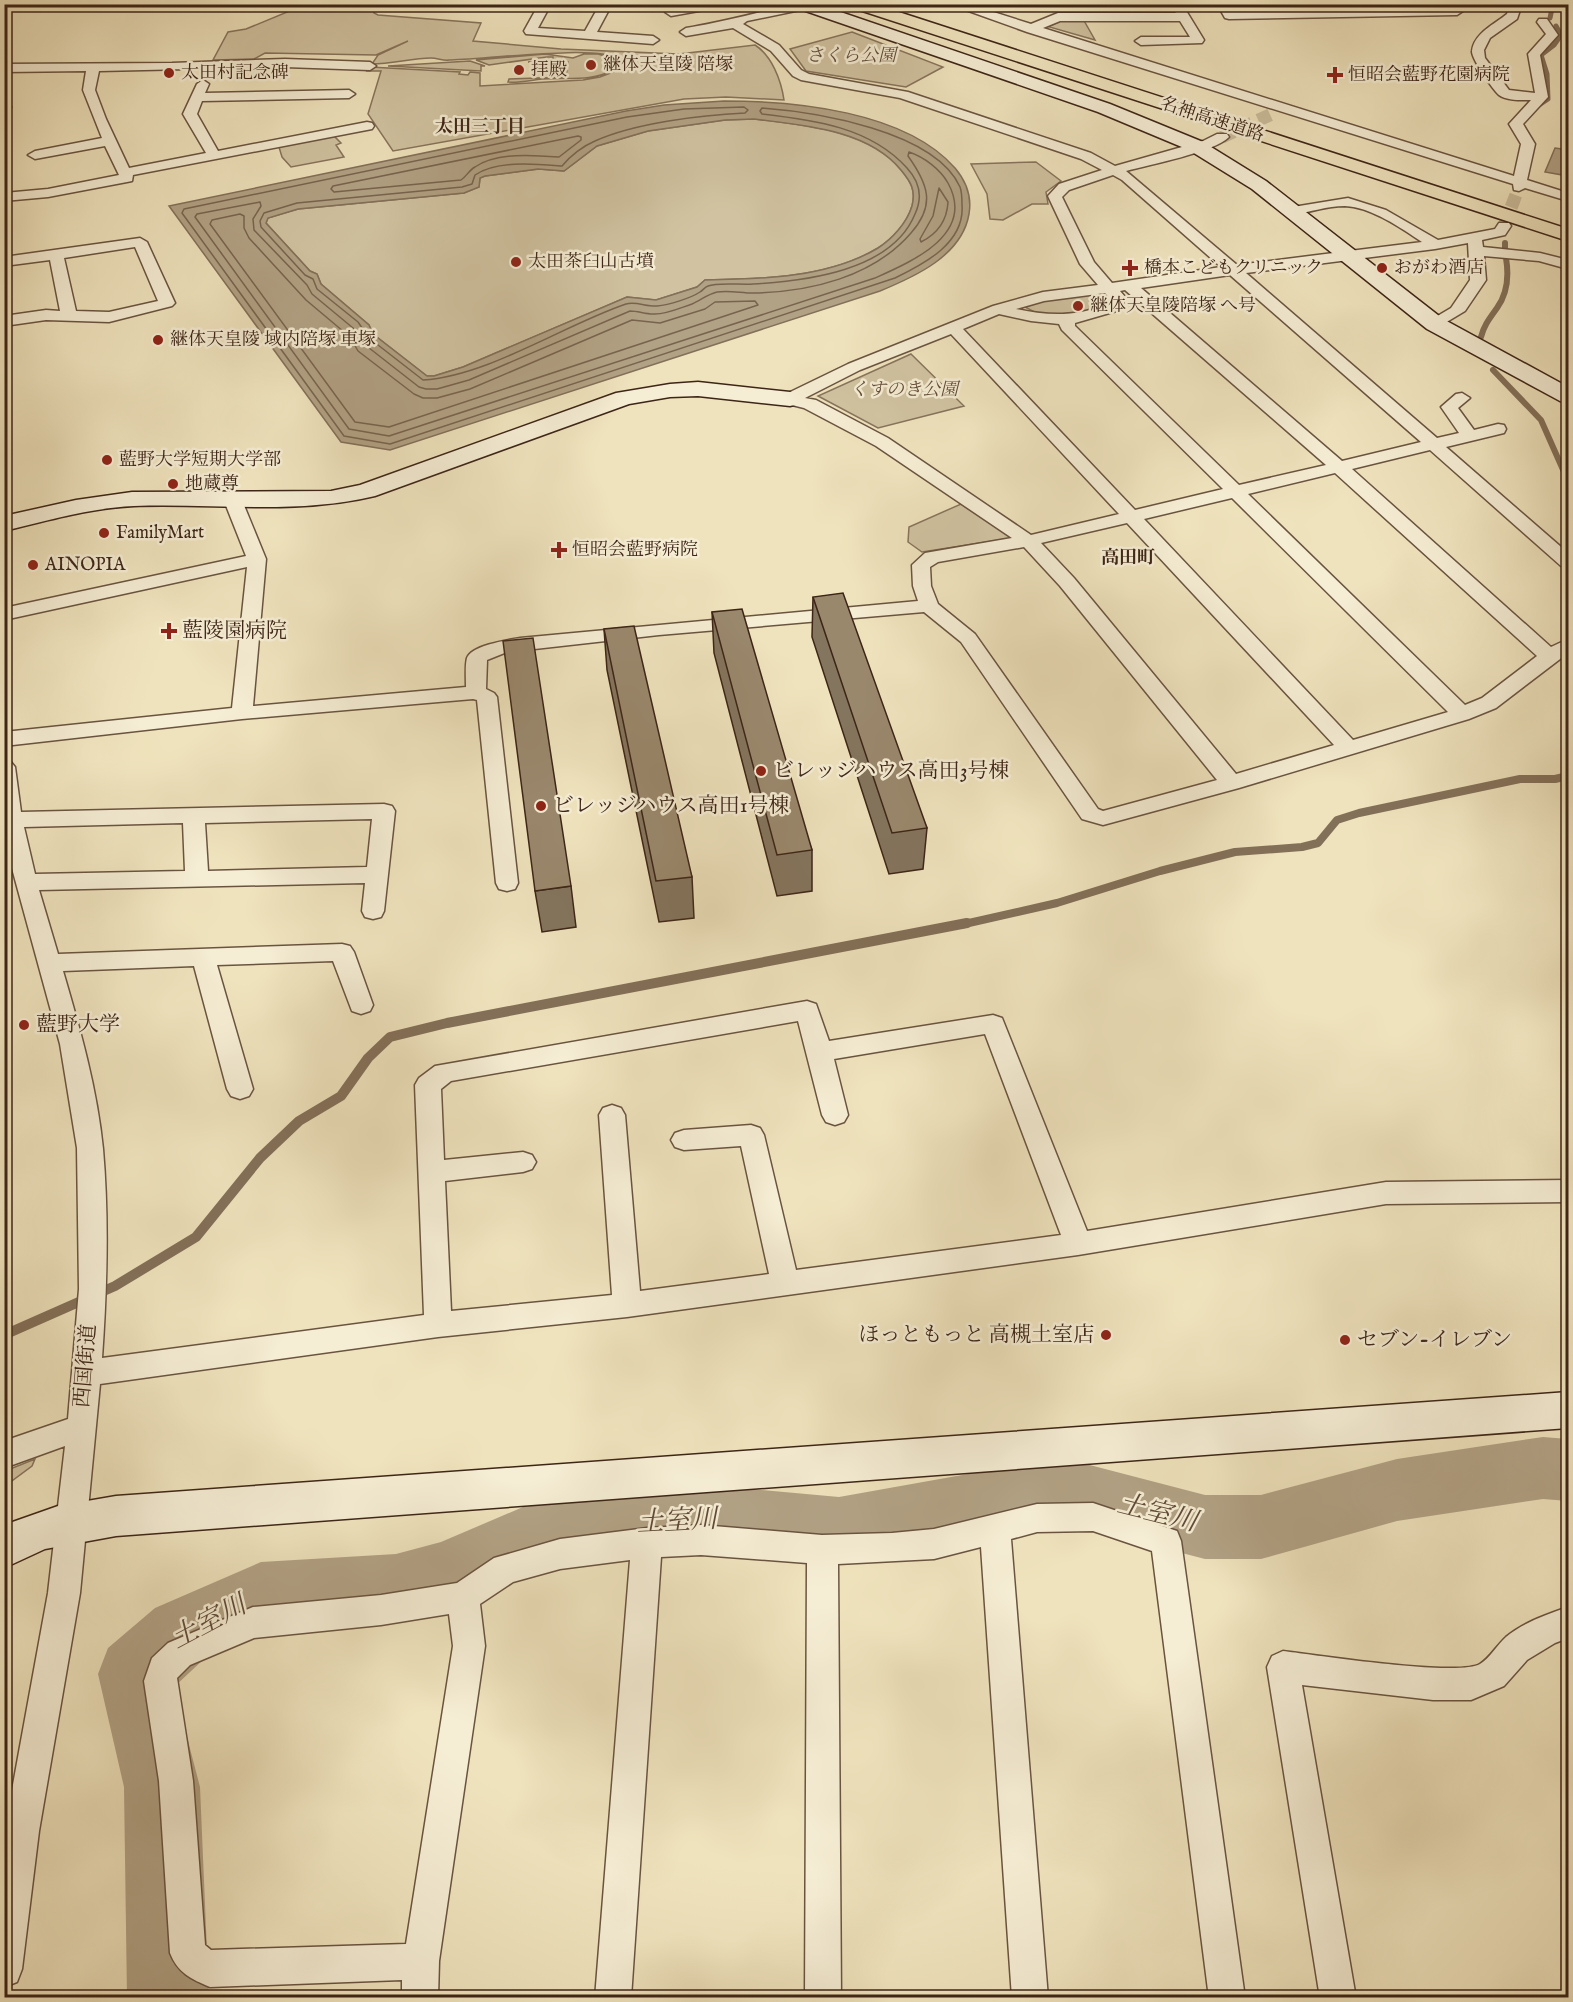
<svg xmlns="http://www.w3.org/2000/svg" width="1573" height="2002" font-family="'IM FELL English','Noto Serif JP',serif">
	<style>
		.green { fill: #d1c3a1; stroke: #87745c; stroke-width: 1.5 }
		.water { fill: #b2a285; stroke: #837059; stroke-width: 1.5; fill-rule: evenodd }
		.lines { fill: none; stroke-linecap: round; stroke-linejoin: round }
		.shore { stroke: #78644e; stroke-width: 1.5 }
		.stream-far3 { stroke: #837059; stroke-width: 5 }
		.stream-far2 { stroke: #837059; stroke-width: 6 }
		.stream-far1 { stroke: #837059; stroke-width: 8 }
		.stream { stroke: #837059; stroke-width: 10 }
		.river { fill: #b2a285; fill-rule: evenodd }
		.street-tunnel { stroke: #cbbd9c; stroke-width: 13; stroke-dasharray: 13 7; stroke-linecap: butt }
		.street-casing { stroke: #6a5440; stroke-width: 3 }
		.secondary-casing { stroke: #3d2517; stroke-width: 3 }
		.highway-casing { stroke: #3d2517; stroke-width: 3 }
		.street { fill: #f5edd4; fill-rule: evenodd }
		.secondary { fill: #f5edd4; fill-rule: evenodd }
		.highway { fill: #efe3bd; fill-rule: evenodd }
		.wall { fill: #84755e; stroke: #3d2517; stroke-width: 1.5 }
		.building { fill: #9a886d; stroke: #3d2517; stroke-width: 1.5 }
		.poi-dot { fill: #8f2418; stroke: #f5edd4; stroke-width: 2 }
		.labels { text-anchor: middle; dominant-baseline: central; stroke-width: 5; stroke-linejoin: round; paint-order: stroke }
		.far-park-label { font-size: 18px; font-style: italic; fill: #624c3a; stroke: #f5edd4 }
		.far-poi-label { font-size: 18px; fill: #3d2517; stroke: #f5edd4; text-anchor: start }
		.far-street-label { font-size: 18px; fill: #3d2517; stroke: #f5edd4 }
		.far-neighbourhood-label { font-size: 18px; font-weight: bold; fill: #3d2517; stroke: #f5edd4 }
		.poi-label { font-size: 21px; fill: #3d2517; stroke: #f5edd4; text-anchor: start }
		.street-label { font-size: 21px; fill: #3d2517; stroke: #f5edd4 }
		.near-water-label { font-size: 27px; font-style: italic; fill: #604a38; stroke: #f5edd4 }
	</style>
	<rect width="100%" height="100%" fill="#efe3bd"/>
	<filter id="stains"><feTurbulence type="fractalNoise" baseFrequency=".00333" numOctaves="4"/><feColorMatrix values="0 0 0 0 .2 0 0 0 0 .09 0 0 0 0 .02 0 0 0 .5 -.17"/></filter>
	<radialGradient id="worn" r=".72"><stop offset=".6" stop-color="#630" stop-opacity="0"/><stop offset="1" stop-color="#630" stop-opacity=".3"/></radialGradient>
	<!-- green -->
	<path class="green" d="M304 5H378L374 13 378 15 481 23 473 41 561 49 679 54 755 45C772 56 781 80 784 100L726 97 684 99 393 151 368 114 381 71H367L370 67 460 72 459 74 468 75 470 72 480 73V86L583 80 600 77 616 71 618 59C601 44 479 60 449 60 443 61 438 58 431 58 412 58 392 64 372 64L378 55 408 41 376 55 265 53 254 59 213 60 228 32 246 29Z
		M1056 18 1083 19 1095 40 1046 26Z
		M852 32 943 67 906 87 806 71 790 49Z
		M545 54 573 58 584 54H598L615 59 613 70C592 82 565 77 542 79 531 80 520 83 508 82L509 79 566 77 568 62H528L553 59V57H547L489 65 476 60Z
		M470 61 485 66H481V71L388 66Z
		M754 119C802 125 868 130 901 170 911 182 916 191 912 206 907 223 892 239 878 248 828 278 762 279 705 280L697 287 656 300 627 297 463 367 434 376H427L373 334 369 325 321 284 317 274 310 271 266 223 268 218 298 209 464 193 479 187 480 178 485 176 539 169 564 171 597 146 648 131 725 120Z
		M334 136 341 143 336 145 344 157 291 167 282 157 279 147Z
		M1036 162 1061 181 1046 192 1048 204H1032L1003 220 990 219 987 194 971 164Z
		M1104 292 1110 302C1094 313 1061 320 1042 315 1036 314 1030 309 1025 307L1046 300Z
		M911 354 964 406 878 428 818 396Z
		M961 504 1012 538 922 552 908 542 909 527Z
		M35 1459 32 1466 5 1486V1471Z"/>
	<!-- water -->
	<path class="water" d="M724 101C795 101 905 111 955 168 966 181 972 197 969 214 962 256 914 277 880 291L390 450 341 442 169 206 626 111 664 105ZM754 119C802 125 868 129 901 170 911 182 916 190 912 206 907 223 892 239 878 248 828 278 762 279 705 280L697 287 656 300 627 297 463 367 434 376H427L373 334 369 325 321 284 317 274 310 271 266 223 268 218 298 209 464 193 479 187 480 178 485 176 538 169 564 171 597 146 648 131 725 120Z
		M1555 148 1568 150V176L1545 172Z"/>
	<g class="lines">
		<!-- shore -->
		<path class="shore" d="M744 107 748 110 745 113C701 115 635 123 595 141 583 146 570 156 562 166 536 164 497 160 475 175L472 184 462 187 297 203 264 213 260 221 261 227 305 275 313 279 317 289 358 322 369 338 423 380C488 376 564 325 626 304 636 301 647 307 657 306 669 305 691 298 700 292 703 290 705 287 708 286 717 282 742 285 753 284 806 281 892 271 915 214 923 197 919 181 907 168 870 127 814 120 762 114L760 111 762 108C816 112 935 131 960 187 962 192 962 200 962 205 965 243 924 264 895 278L390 444 344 436 182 213 184 209 627 117 684 109Z
			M578 136 581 137V140L559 157C534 155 497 152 475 167 469 170 467 176 461 180L334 192 331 189 333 186Z
			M909 152C924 157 940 169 948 183 976 234 913 261 875 278L389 436 349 429 195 217 197 214 260 202 261 206 253 219 254 230 307 285 312 294 353 328 364 344 419 387 426 389H437L469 380 630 311C638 311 645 314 653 314 665 315 680 308 692 304 701 300 708 294 717 292 729 290 741 293 753 293 810 292 873 277 911 233 936 205 928 184 908 156Z
			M939 188 948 202C947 220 937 234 921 242L920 239 933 216Z
			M240 214 244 216V228L249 238 306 300 350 337 358 351 414 394 423 398H437L470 389 632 320 660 323 705 309 715 302 755 301 758 305 389 427 355 422 210 224 212 220Z"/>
		<!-- stream-far3 -->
		<path class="stream-far3" d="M1550 18 1553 4
			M1533 109 1548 99 1547 74 1541 55 1554 45 1561 35 1556 26"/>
		<!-- stream-far2 -->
		<path class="stream-far2" d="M1505 243V252
			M1481 337C1484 325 1490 318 1497 308 1508 293 1509 276 1506 258
			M1493 370 1541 420 1568 481"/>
		<!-- stream-far1 -->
		<path class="stream-far1" d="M960 925 1057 903 1160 871 1235 852 1302 847 1318 843 1337 820 1359 813 1520 779H1555L1568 776"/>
		<!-- stream -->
		<path class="stream" d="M4 1335 115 1286 196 1237 260 1158 299 1121 341 1096 368 1058 390 1037 447 1023 967 923"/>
		<!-- river -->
		<path class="river" d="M1543 1437 1568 1439V1501L1543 1499 1397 1521 1261 1559H1205L1082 1527 1007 1531 839 1561 719 1550 591 1559 529 1572 447 1608 396 1622 265 1630 205 1658 174 1687 200 1787 209 1998H127L124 1787 98 1674 108 1648 155 1608 261 1562 396 1554 441 1542 523 1507 591 1495 719 1486 839 1497 1007 1467 1082 1463 1205 1495H1261L1397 1459Z"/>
		<!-- street-tunnel -->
		<path class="street-tunnel" d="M1222 137 1274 113
			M1504 226 1519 187"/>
		<defs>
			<path id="street" d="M539 4H551L538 28 585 31 600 4H612L597 32 653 36 659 40 653 44 526 34 524 31Z
				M696 4H726L721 7 671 16 665 12 671 8Z
				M795 4 812 6 810 8 747 21 743 24 779 45 801 70 809 74 908 92 1091 153 1115 166 1203 141 1217 134H1227L1229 137C1215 152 1148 165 1126 171L1237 265 1422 242C1401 228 1371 207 1345 206 1327 206 1310 212 1293 215L1286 211 1293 207 1348 198 1386 210 1438 240 1495 229 1499 223H1509L1511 226 1505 235 1482 240 1483 247 1540 253 1568 260V269L1539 261 1484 256 1486 280 1465 311 1435 329 1429 327 1427 324 1429 321 1451 308 1470 280 1468 243 1435 249 1246 273 1437 438 1459 433 1441 407 1456 394 1462 393 1470 398 1458 408 1474 430 1498 424 1504 425 1506 429 1504 433 1446 447 1568 553V567L1561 566 1430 450 1352 469 1551 647 1568 639V653L1496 708 1469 719 1239 788 1103 825 1082 819 961 642 924 612 659 635 507 652 487 660 486 689 494 693 497 697 518 883 515 889 507 891 499 889 496 883 477 700 473 699 242 719 4 746V732L232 708 247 567 4 620V608L246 556 223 498 226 494H238L241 498 266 559 253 706 466 687C466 678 465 665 467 658 472 645 508 640 520 638L918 601 913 586 912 565 925 553 1012 538 876 446 804 408 784 403 782 399 784 395 848 364 993 306 1043 292 1098 285 1080 264 1048 196 1059 184 1102 170 1081 159 900 98 801 80 793 76 771 51 733 28 686 36 680 32 686 28C724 22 758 12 795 4ZM1113 175 1122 180 1221 267 1112 283 1094 262 1062 197 1069 190ZM1230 275 1421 442 1342 461 1141 288ZM1125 290 1326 465 1239 485 1075 326V323L1120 310 1126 298 1120 291ZM1105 293 1110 299 1108 304C1077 317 1048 316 1016 309L1044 301ZM999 314 1031 321 1059 324 1062 330 1223 489 1135 510 963 329ZM951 334 1119 514 1031 535 888 438 816 400 805 398 860 370ZM1335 473 1537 656 1482 698 1465 705 1248 494ZM1232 498 1448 712 1353 740 1144 519ZM1127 523 1334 745 1236 774 1074 578 1041 543ZM1024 547 1060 586 1217 780 1103 811 1098 809 975 634 938 604 931 586 930 567 938 562Z
				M949 4H968L1031 24 1058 13H1176L1170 4H1182L1204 40 1202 43 1141 45 1135 41 1141 37H1190L1180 21H1060L1043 28 1514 176 1521 144 1509 124 1531 100C1522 100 1507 101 1499 95 1493 90 1471 58 1472 51 1474 33 1495 24 1507 14L1510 4H1522L1517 19 1490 38 1484 50 1485 58 1509 90 1535 93 1528 54 1546 34 1537 22 1539 19H1547L1558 35 1540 55 1548 97 1523 124 1535 144 1527 180 1568 193V201L1525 188 1519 191 1514 190 1513 184 1027 32Z
				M1217 4H1229L1233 11 1457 7 1463 11 1457 15 1229 19 1225 18Z
				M285 59 370 62 376 66 370 70 285 67 99 71 95 90 106 119 129 168 206 153 183 114 197 84 203 80 209 84 205 93 349 90 355 94 349 98 202 101 197 114 218 151 367 122 372 123 374 126 372 129 133 175 132 181 127 182 48 197 4 201V193L48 189 119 175 105 146 35 159 28 155 35 151 102 138 83 90 86 71 4 72V64L172 63Z
				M4 103 10 104 11 107 10 110 4 111Z
				M140 238 147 242 175 303 172 306 109 322 46 320 4 326V316L46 310 60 311 50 260 4 266V257ZM135 247 158 301 109 312 76 311 64 258Z
				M4 760 11 762 15 767 21 812 384 804 392 806 395 811 384 911 381 917 373 919 365 917 362 911 365 883 39 890 58 954 342 944 350 946 354 952 373 1005 370 1011 361 1014 352 1011 333 961 217 965 253 1089 249 1096 240 1099 231 1096 227 1089 194 966 63 971C80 1029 97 1088 103 1149 109 1218 107 1289 102 1358L424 1315 415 1085 419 1078 435 1066 807 1001 816 1004 829 1041 993 1015 1002 1018 1087 1231 1386 1182 1568 1180V1202L1386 1204 1078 1255 627 1317 438 1337 100 1384 80 1593 39 1831 22 1969 17 1982 4 1987V1834L48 1593 65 1446 4 1468V1441L68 1419 79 1289 77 1148 60 1044 4 839ZM372 819 367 867 208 871 205 823ZM183 823 185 871 35 874 24 827ZM798 1021 822 1115 826 1122 835 1125 844 1122 848 1115 834 1059 985 1034 1061 1235 796 1270 764 1135 760 1128 751 1125 684 1130 675 1133 671 1140 675 1147 684 1150 741 1146 769 1274 640 1291 625 1115 621 1108 612 1105 603 1108 599 1115 612 1295 451 1311 445 1181 523 1172 532 1169 536 1162 532 1155 523 1152 444 1160 441 1089 451 1081Z
				M1093 1503 1177 1531 1181 1541 1245 1998H1209L1152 1551 1093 1531 1037 1532 1011 1539 1048 1998H1012L981 1547 934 1559 838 1564 841 1998H805L807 1563 701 1555 661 1557 631 1998H595L630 1560 560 1569 513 1582 480 1604 485 1646 439 1961 438 1998H402V1980L210 1987C191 1979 178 1973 170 1953L159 1781 144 1681 152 1658 168 1643 253 1607 381 1595 457 1583 494 1558 560 1539 647 1528 701 1525 822 1535 892 1533 934 1529 1037 1504ZM449 1614 453 1646 406 1944 211 1950 205 1945 193 1781 177 1678 190 1665 254 1638 381 1625Z
				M1568 1607V1638L1555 1643 1527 1660 1504 1686 1471 1700H1433L1302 1685 1356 1998H1320L1267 1667 1272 1656 1283 1651C1316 1655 1459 1677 1480 1664 1490 1658 1497 1645 1506 1637 1524 1622 1546 1615 1568 1607Z"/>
			<path id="secondary" d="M792 4H817L1110 104 1203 142 1266 181 1443 319 1568 387V403L1560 401 1427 329 1252 189 1189 150 1098 112 794 7Z
				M698 382 790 392 798 394 801 399 798 404 790 406 698 396 670 397 629 404 375 496C297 515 214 503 134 506 90 508 47 521 4 531V516L76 500 132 492 331 491 360 485 616 393 670 384Z
				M1568 1392V1428L116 1536 45 1549 4 1568V1525L58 1506 116 1496Z"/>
			<path id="highway" d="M848 4H874L1568 229V241L850 7Z"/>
		</defs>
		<!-- street casing -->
		<use href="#street" class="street-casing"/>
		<!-- secondary casing -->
		<use href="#secondary" class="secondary-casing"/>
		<!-- highway casing -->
		<use href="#highway" class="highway-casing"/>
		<!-- street -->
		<use href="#street" class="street"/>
		<!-- secondary -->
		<use href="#secondary" class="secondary"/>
		<!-- highway -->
		<use href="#highway" class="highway"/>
	</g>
	<!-- wall -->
	<path class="wall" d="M813 597 927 828 923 869 889 874 812 637Z
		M712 612 812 850V891L777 896 714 653Z
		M604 629 692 877 694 918 659 922 607 670Z
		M571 886 576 927 542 932 535 891Z"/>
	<!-- building -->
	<path class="building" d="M843 593 927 828 892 833 813 597Z
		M742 609 812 850 777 855 712 612Z
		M634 626 692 877 656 881 604 629Z
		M533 638 571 886 535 891 503 641Z"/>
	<!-- markers -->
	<g class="poi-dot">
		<circle cx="591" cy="65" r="6"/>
		<circle cx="519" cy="70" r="6"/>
		<circle cx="169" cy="73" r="6"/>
		<path d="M1332 66h6v6h6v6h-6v6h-6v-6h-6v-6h6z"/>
		<circle cx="516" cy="262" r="6"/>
		<path d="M1127 259h6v6h6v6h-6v6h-6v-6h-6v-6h6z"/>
		<circle cx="1382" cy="268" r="6"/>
		<circle cx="1078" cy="306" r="6"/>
		<circle cx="158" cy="340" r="6"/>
		<circle cx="107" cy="460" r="6"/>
		<circle cx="173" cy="484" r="6"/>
		<circle cx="104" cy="533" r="6"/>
		<path d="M556 541h6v6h6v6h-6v6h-6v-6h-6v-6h6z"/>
		<circle cx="33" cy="565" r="6"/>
		<path d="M166 622h6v6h6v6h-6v6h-6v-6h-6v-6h6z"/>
		<circle cx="761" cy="771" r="6"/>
		<circle cx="541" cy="806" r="6"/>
		<circle cx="24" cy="1025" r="6"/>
		<circle cx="1106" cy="1335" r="6"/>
		<circle cx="1345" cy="1340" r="6"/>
	</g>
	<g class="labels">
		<!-- far-park labels -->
		<g class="far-park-label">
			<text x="851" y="56">さくら公園</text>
			<text x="904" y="390">くすのき公園</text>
		</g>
		<!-- far-poi labels -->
		<g class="far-poi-label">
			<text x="603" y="65">継体天皇陵 陪塚</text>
			<text x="531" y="70">拝殿</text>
			<text x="181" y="73">太田村記念碑</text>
			<text x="1348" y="75">恒昭会藍野花園病院</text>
			<text x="528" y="262">太田茶臼山古墳</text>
			<text x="1144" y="268">橋本こどもクリニック</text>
			<text x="1394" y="268">おがわ酒店</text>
			<text x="1090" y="306">継体天皇陵陪塚 へ号</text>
			<text x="170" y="340">継体天皇陵 域内陪塚 車塚</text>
			<text x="119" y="460">藍野大学短期大学部</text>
			<text x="185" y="484">地蔵尊</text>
			<text x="116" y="533">FamilyMart</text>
			<text x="572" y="550">恒昭会藍野病院</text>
			<text x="45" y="565">AINOPIA</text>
		</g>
		<!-- far-street labels -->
		<g class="far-street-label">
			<text transform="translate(1212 120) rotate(18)">名神高速道路</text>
		</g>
		<!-- far-neighbourhood labels -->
		<g class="far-neighbourhood-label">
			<text x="480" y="127">太田三丁目</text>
			<text x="1128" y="558">高田町</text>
		</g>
		<!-- poi labels -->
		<g class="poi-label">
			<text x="182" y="631">藍陵園病院</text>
			<text x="773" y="771">ビレッジハウス高田3号棟</text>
			<text x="553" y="806">ビレッジハウス高田1号棟</text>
			<text x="36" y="1025">藍野大学</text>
			<text x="1094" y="1335" text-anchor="end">ほっともっと 高槻土室店</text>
			<text x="1357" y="1340">セブン-イレブン</text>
		</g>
		<!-- street labels -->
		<g class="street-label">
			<text transform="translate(86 1366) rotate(-85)">西国街道</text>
		</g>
		<!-- near-water labels -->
		<g class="near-water-label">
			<text transform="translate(1157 1514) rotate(14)">土室川</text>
			<text transform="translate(677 1522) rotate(-3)">土室川</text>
			<text transform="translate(209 1623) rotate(-28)">土室川</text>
		</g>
	</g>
	<!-- margin -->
	<rect width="1573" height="2002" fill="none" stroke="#efe3bd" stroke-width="24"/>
	<rect x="6" y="6" width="1561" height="1990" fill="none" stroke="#3d2517" stroke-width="3"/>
	<rect x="12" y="12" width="1549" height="1978" fill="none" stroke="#3d2517" stroke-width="1.5"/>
	<rect width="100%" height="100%" filter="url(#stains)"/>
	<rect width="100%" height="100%" fill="url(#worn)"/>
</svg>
